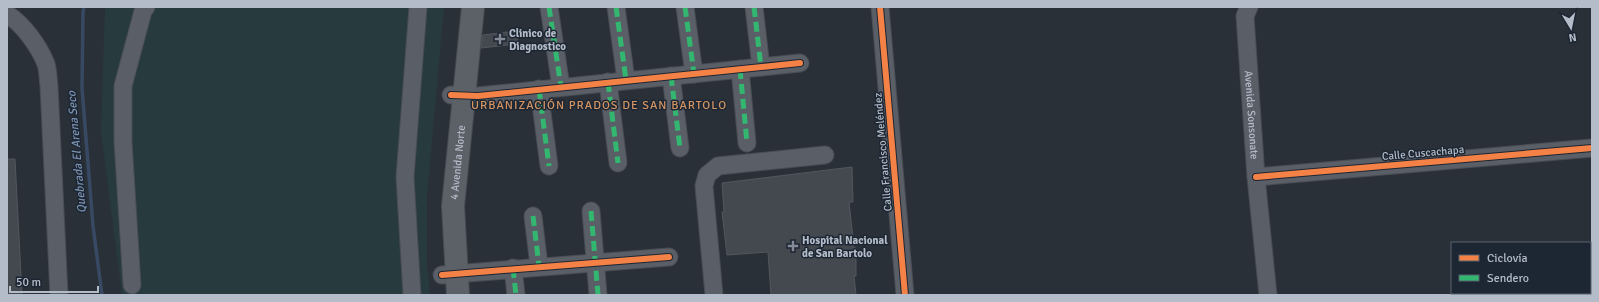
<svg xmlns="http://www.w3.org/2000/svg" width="1599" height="302" font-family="Signika,sans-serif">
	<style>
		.green { fill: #273a3e }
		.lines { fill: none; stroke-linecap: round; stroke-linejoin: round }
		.stream { stroke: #384963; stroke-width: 3.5 }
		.building { fill: #444950; stroke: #52575f }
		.minor-casing { stroke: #484c53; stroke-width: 19 }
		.major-casing { stroke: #484c55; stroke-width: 24 }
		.minor { stroke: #5a5e66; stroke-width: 17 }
		.major { stroke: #5c6168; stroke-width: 22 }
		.quiet { stroke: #33b770; stroke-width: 5; stroke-dasharray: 10 5; stroke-linecap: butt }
		.cycleway-casing { stroke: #1d2633; stroke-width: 8 }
		.cycleway { stroke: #f48246; stroke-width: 6 }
		.poi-dot { fill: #848b96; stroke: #1d2633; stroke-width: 1.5 }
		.labels { text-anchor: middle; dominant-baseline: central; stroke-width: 3; stroke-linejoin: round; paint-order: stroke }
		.poi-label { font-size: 11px; font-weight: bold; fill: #b4bcc9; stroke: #1d2633; text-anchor: start }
		.street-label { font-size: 11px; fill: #b4bcc9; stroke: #1d2633 }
		.neighbourhood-label { font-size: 12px; letter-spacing: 1px; fill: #d59563; stroke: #1d2633 }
		.water-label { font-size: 12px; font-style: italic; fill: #7c92b1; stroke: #1d2633 }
	</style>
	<rect width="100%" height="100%" fill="#2a3038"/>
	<!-- green -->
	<path class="green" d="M105 7H444L427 195V266L430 295H122L101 131Z"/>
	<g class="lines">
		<!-- stream -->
		<path class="stream" d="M84 7 83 12 82 88 93 226 102 295"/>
	</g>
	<!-- building -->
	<path class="building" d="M516 31 518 44 481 48 483 35Z
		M7 159H15L22 295H7Z
		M852 167 853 202H849L854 248H856V276H854L856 295H771L768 252 727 255 722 212H724L722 183Z"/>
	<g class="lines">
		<defs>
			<g id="minor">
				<path d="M549 7 561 87"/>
				<path d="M616 7 626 80"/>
				<path d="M685 7 694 74"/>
				<path d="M754 7 761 67"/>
				<path d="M880 7 905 295"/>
				<path id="s1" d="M1249 7 1245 16 1256 177 1268 295"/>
				<path d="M7 14C23 24 39 46 46 64 48 70 48 79 49 86L59 295"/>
				<path d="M740 69 747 143"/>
				<path d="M671 76 680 148"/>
				<path d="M608 82 618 163"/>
				<path d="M539 89 549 166"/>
				<path d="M451 95 478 96 800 63"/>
				<path d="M1256 177 1592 148"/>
				<path d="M591 211 598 295"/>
				<path d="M533 216 539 266"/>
				<path d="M513 268 516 295"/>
				<path d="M442 275 669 257"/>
				<path d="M132 285 123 141V86L143 11 146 7"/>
				<path d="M412 295 405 177 418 7"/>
				<path d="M714 295 704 186 707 175 718 166 825 155"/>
			</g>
			<g id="major">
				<path id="s2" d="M458 295 453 206 473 7"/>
			</g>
		</defs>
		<!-- minor casing -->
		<use href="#minor" class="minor-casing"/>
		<!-- major casing -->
		<use href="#major" class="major-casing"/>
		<!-- minor -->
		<use href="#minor" class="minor"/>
		<!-- major -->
		<use href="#major" class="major"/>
		<!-- quiet -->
		<path class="quiet" d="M549 7 561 87
			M616 7 626 80
			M685 7 694 74
			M754 7 761 67
			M740 69 747 143
			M671 76 680 148
			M608 82 618 163
			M539 89 549 166
			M591 211 598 295
			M533 216 539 266
			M513 268 516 295"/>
		<defs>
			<path id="cycleway" d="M880 7 905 295
				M451 95 478 96 800 63
				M1256 177 1592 148
				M442 275 669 257"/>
		</defs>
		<!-- cycleway casing -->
		<use href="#cycleway" class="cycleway-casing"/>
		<!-- cycleway -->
		<use href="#cycleway" class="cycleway"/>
	</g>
	<!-- markers -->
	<g class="poi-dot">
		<path d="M498 33h4v4h4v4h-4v4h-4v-4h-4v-4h4z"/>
		<path d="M791 240h4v4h4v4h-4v4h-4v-4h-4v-4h4z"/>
	</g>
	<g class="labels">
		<!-- poi labels -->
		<g class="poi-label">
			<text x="509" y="33">Clinico de<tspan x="509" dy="13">Diagnostico</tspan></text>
			<text x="802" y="240">Hospital Nacional<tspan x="802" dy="13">de San Bartolo</tspan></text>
		</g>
		<!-- street labels -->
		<g class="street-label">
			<text stroke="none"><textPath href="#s1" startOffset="109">Avenida Sonsonate</textPath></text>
			<text transform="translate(883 152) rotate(-95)">Calle Francisco Meléndez</text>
			<text transform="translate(1423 153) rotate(-5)">Calle Cuscachapa</text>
			<text stroke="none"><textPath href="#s2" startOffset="133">4 Avenida Norte</textPath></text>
		</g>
		<!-- neighbourhood labels -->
		<g class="neighbourhood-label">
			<text x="599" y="105">URBANIZACIÓN PRADOS DE SAN BARTOLO</text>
		</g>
		<!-- water labels -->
		<g class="water-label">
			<text transform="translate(77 152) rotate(-95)">Quebrada El Arena Seco</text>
		</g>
	</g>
	<!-- border -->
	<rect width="1599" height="302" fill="none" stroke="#b4bcc9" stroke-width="16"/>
	<!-- legend -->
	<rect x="1451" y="242" width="140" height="52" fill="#1d2633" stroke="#59626f"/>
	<rect x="1459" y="255" width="20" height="6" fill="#f48246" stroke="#59626f"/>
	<text x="1487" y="262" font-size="12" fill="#b4bcc9">Ciclovía</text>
	<rect x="1459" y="275" width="20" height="6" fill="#33b770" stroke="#59626f"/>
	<text x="1487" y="282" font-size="12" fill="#b4bcc9">Sendero</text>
	<!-- north arrow -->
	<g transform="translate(1571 28) rotate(170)" stroke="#1d2633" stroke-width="3" paint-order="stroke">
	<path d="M0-3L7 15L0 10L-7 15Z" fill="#b4bcc9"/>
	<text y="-6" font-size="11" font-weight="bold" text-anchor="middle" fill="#b4bcc9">N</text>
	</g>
	<!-- scale -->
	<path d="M10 286v6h88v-6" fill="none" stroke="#b4bcc9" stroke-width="2"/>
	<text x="16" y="286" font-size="12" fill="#b4bcc9" stroke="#1d2633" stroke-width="3" paint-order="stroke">50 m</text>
</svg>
